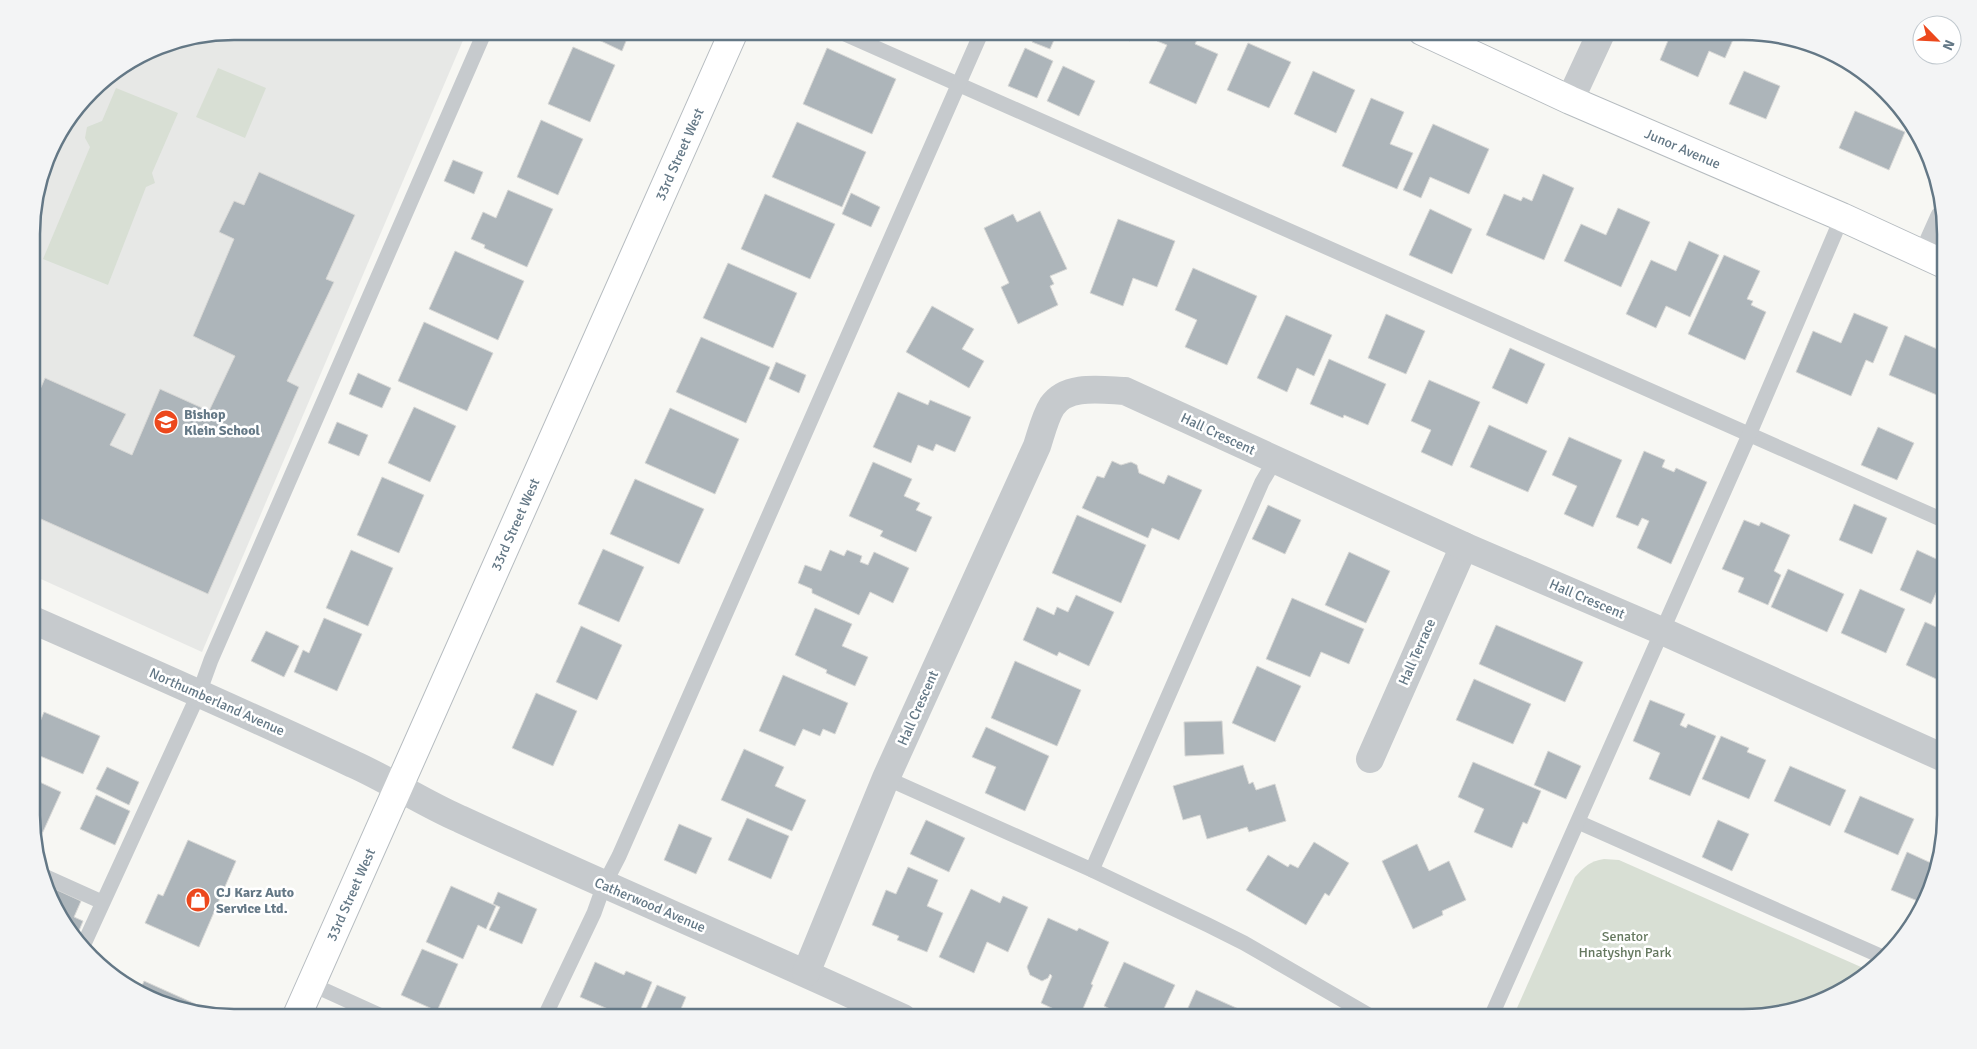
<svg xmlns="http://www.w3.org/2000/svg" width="1977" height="1049" font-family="Signika,sans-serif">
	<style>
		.built { fill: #e7e8e6 }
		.green { fill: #d8dfd4 }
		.building { fill: #adb5ba; stroke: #d8d8d6 }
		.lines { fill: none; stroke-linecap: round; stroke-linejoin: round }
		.secondary-casing { stroke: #b6bcc0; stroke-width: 30 }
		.lane { stroke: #c6cacd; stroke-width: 15 }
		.street { stroke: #c6cacd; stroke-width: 28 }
		.secondary { stroke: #fff; stroke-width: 28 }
		.labels { text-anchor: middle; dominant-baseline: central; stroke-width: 5; stroke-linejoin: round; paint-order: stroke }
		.street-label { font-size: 14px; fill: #647886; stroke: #fff }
		.poi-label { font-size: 14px; font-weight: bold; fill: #647886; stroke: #fff; text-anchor: start }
		.park-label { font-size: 14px; fill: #65785f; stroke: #fff }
		.rim { fill: none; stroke: #647886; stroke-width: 2.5 }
	</style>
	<rect width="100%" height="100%" fill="#f7f7f3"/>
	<!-- built -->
	<polygon class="built" points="234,31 467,31 202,652 32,575 32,220 52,144 100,82 157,47"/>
	<!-- green -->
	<g class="green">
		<polygon points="218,68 266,88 245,138 196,117"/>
		<polygon points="116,88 178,113 152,173 155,183 146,187 108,285 43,259 90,147 85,138 87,127 102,121"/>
		<path d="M1604,859L1619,860L1870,971L1855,984L1808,1007L1756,1017H1513L1575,877C1584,867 1590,861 1604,859Z"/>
	</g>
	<!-- building -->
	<g class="building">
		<polygon points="580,31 630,31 622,51"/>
		<polygon points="898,31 922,31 918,40"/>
		<polygon points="1036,31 1058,31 1050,49 1032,42"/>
		<polygon points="1108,31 1134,31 1130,41"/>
		<polygon points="1161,31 1201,31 1195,44 1218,54 1196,104 1149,83 1167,45 1157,41"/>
		<polygon points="1672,31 1725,31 1735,35 1725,58 1709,51 1698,77 1660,60"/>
		<polygon points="1248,43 1291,62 1269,108 1227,90"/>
		<polygon points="573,47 615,65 590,122 548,104"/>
		<polygon points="827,48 896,79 872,134 803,104"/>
		<polygon points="1025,48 1053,61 1037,98 1008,86"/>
		<polygon points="1063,66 1095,81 1079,116 1047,101"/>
		<polygon points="1313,71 1355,90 1336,133 1294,114"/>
		<polygon points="1744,71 1780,86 1766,119 1729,104"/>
		<polygon points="1371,98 1404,112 1390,144 1413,153 1397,189 1342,166"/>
		<polygon points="1855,111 1905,132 1889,170 1839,148"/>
		<polygon points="541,120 583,139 558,195 517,177"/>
		<polygon points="797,122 866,152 842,207 772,177"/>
		<polygon points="1433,124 1489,149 1469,194 1430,177 1421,198 1403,190"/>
		<polygon points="453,160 483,172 474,194 444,181"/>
		<polygon points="259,172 355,215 326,279 334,282 287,381 299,387 208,594 32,515 32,408 45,378 126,414 110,445 132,455 160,389 209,411 235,356 193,336 234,239 219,232 234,201 244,205"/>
		<polygon points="1543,174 1574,188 1544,260 1486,235 1504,194 1521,201 1523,197 1532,201"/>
		<polygon points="508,190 553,209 527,267 484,248 485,245 471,239 483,212 496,218"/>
		<polygon points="851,193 880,207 871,227 842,214"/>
		<polygon points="765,194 835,224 810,279 741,249"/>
		<polygon points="1618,208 1650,222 1621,287 1564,261 1581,224 1606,235"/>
		<polygon points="1430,209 1472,229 1452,274 1409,255"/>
		<polygon points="1040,211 1067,269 1050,276 1054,284 1050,286 1058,305 1018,324 1001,287 1009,283 984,228 1013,214 1017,222"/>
		<polygon points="1118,219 1175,241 1157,287 1133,278 1123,306 1090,293"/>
		<polygon points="1689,241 1719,255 1690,317 1666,306 1656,328 1626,314 1651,260 1676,271"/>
		<polygon points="455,251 524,281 498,340 429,309"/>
		<polygon points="1724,255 1760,271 1747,299 1753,301 1751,305 1766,312 1745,360 1688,334"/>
		<polygon points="728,263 797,293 773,348 703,318"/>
		<polygon points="1193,268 1257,296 1227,365 1185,347 1197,320 1175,310"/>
		<polygon points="932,306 974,329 962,349 984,361 969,388 906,352"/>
		<polygon points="1854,313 1888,327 1873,363 1866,360 1851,396 1796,372 1813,331 1841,343"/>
		<polygon points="1386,314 1425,331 1406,374 1368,358"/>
		<polygon points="1286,315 1332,335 1314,376 1297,368 1287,392 1257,378"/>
		<polygon points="424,322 493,353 467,411 398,381"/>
		<polygon points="1905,335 1944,352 1945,378 1937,395 1889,375"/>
		<polygon points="701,337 770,367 746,423 676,392"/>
		<polygon points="1510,348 1545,364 1527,404 1492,388"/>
		<polygon points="1329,359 1386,384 1368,425 1344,415 1343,418 1310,404"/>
		<polygon points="776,362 806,375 799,393 769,379"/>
		<polygon points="358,373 391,388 382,408 349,394"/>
		<polygon points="1429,380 1480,402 1452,466 1421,452 1431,430 1411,421"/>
		<polygon points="898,392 928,405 930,400 971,417 955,452 936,444 933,451 918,445 911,463 873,447"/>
		<polygon points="414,407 456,426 430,482 388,463"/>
		<polygon points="670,408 739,439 715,494 645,463"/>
		<polygon points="337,422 368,435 359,456 328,443"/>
		<polygon points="1489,425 1547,451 1528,492 1470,467"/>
		<polygon points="1878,427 1914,443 1897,480 1861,465"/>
		<polygon points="1569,437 1622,460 1593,527 1564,514 1577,486 1552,475"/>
		<polygon points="1644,451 1665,460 1662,467 1674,472 1676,468 1707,482 1671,564 1637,548 1649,521 1642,518 1638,526 1616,517"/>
		<polygon points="1112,461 1121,465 1131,462 1137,465 1139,473 1164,484 1168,475 1202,490 1179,540 1152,528 1148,538 1082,508 1097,476 1104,478"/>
		<polygon points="873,462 912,479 904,496 920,503 916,510 932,517 916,552 880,536 883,531 849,516"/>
		<polygon points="382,477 424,495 399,553 357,535"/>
		<polygon points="635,479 704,509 679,564 610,534"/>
		<polygon points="1854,504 1887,518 1872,554 1839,540"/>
		<polygon points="1268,505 1301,520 1285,554 1252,539"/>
		<polygon points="1077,515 1146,545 1121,603 1052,573"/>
		<polygon points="1744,520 1759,526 1761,522 1790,535 1774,571 1781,575 1768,605 1738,592 1744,578 1722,569"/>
		<polygon points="603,549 644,567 619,622 578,604"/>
		<polygon points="351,550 393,568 368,626 326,608"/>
		<polygon points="830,550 844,556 847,550 862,556 860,562 868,565 874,552 909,568 893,603 870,592 859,615 812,593 812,589 798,583 805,565 821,571"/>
		<polygon points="1917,550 1945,563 1945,573 1931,604 1900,590"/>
		<polygon points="1349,552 1390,571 1366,623 1325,605"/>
		<polygon points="1788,569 1844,594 1827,632 1771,607"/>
		<polygon points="1860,589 1905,609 1886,653 1841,633"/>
		<polygon points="1076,595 1114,612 1089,666 1059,652 1057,656 1023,640 1037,607 1054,615 1057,607 1068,612"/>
		<polygon points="1292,598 1364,629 1349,664 1321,652 1310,677 1266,659"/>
		<polygon points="815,608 852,624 842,646 868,657 855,686 826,673 827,670 795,655"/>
		<polygon points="324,618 362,634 337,691 294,672 303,650 309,653"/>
		<polygon points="1925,622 1945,631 1945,683 1906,665"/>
		<polygon points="1496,625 1583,662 1565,702 1479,664"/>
		<polygon points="581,626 622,645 597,700 556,682"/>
		<polygon points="266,631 299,646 284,677 251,661"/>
		<polygon points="1015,661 1081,690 1057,746 991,718"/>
		<polygon points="1257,666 1301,686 1275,742 1232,723"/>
		<polygon points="783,675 848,703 835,734 823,729 820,736 803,729 795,746 759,731"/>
		<polygon points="1474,679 1531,704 1513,744 1456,720"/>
		<polygon points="536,693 577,711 553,766 512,748"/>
		<polygon points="1650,700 1685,714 1680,725 1686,728 1688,724 1716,736 1690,796 1649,779 1660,753 1633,741"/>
		<polygon points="44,712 100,736 83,774 33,753 33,739"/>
		<polygon points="1222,721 1224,754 1185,756 1184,722"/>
		<polygon points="986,727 1049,756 1025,811 985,793 996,767 972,757"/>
		<polygon points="1721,736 1749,748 1747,752 1766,760 1749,799 1702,779"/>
		<polygon points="744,749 784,767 775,786 806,800 792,831 721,800"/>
		<polygon points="1548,751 1581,766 1566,799 1534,785"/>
		<polygon points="1473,762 1541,791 1527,824 1523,822 1512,848 1474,832 1484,809 1458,797"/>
		<polygon points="1243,765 1249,784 1253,782 1256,790 1275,784 1286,821 1249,832 1247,827 1207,839 1200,815 1183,820 1173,786"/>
		<polygon points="1790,766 1846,790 1830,826 1774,801"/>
		<polygon points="107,767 139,782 129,805 96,789"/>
		<polygon points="33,779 61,792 37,845 33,842"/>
		<polygon points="96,795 130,811 115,845 80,829"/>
		<polygon points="1860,796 1914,819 1898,855 1844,832"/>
		<polygon points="747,818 789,836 771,879 728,860"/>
		<polygon points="926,820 965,838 949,872 910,854"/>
		<polygon points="1718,820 1749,834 1732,871 1702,857"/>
		<polygon points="679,824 712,838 696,874 664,860"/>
		<polygon points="188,840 236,861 199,947 145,923 158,894 163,896"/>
		<polygon points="1940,841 1925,904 1891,890 1907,852 1931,863"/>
		<polygon points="1314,842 1349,863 1329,896 1325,893 1306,925 1246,890 1268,855 1288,867 1290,864 1298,868"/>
		<polygon points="1417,844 1429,871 1449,861 1466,900 1442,911 1443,915 1413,929 1382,861"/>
		<polygon points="908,867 938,880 927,906 943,913 927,952 897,940 899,936 872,925 886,890 896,894"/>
		<polygon points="44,884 81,901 74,917 83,921 78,933 67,929 47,892"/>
		<polygon points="451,886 496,906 486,929 478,925 463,959 426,942"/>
		<polygon points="971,889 1000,903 1003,896 1028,907 1008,952 987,942 974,973 939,957"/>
		<polygon points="498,892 537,909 522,944 489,930 500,907 493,904"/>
		<polygon points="1048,918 1077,931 1079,928 1109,942 1091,984 1093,985 1079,1018 1073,1018 1041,1003 1052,976 1050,974 1048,978 1042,981 1030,975 1027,967"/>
		<polygon points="422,949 458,964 437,1011 401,995"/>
		<polygon points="595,962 624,975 626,971 652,982 637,1018 615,1018 606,1014 608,1009 580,997"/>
		<polygon points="1124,962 1175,985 1160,1017 1128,1018 1104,1006"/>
		<polygon points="144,981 202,1007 200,1010 144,997 139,993"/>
		<polygon points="657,985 686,997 677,1018 642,1018"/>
		<polygon points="1196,990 1252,1015 1251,1017 1184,1017"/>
		<polygon points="445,1008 467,1018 441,1018"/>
		<polygon points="563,1010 580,1018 559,1018"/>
	</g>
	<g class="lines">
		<defs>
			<g id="secondary">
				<path id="s1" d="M1422,31L1570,100L1842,217L1944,264"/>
				<path id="s2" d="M296,1018L734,31"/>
			</g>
		</defs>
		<!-- secondary casing -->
		<use href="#secondary" class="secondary-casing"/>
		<!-- lane -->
		<g class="lane">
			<polyline points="838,31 1945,521"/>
			<polyline points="886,778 1092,870 1208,925 1244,943 1372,1017"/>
			<polyline points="1578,822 1885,958"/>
			<polyline points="1092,870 1262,482 1275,460"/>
			<polyline points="42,875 102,902"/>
			<polyline points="83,946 199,693 211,660 485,31"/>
			<polyline points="311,984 386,1018"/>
			<polyline points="1491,1017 1749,435 1842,217"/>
			<polyline points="544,1018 594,913 604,885 619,856 982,31"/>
		</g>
		<!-- street -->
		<g class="street">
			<polyline points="1570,100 1602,31"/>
			<polyline points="1927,256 1944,218"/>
			<path d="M33,620C140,667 247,714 353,764C389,780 423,803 460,819C607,887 756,950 903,1018"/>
			<polyline points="1370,759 1464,546"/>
			<path d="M806,973L886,778L1037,446C1041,434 1045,417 1052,406C1067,384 1102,390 1125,391L1464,546L1662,631L1946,759"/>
		</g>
		<!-- secondary -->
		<use href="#secondary" class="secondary"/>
	</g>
	<!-- icons -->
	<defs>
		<symbol id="school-disc" viewBox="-11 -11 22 22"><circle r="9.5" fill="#ec481d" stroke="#fff"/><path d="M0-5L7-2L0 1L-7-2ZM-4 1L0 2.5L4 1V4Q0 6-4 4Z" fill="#fff"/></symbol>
		<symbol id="shop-disc" viewBox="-11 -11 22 22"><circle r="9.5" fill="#ec481d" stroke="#fff"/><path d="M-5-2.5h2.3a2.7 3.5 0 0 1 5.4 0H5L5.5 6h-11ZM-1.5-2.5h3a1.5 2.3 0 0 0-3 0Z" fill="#fff"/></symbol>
	</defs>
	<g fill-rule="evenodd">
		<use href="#school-disc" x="152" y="408" width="28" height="28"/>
		<use href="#shop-disc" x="184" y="886" width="28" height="28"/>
	</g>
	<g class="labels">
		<!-- street labels -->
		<g class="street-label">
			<text stroke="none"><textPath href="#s1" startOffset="286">Junor Avenue</textPath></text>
			<text stroke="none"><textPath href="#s2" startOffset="945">33rd Street West</textPath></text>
			<text transform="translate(1218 434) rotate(25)">Hall Crescent</text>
			<text stroke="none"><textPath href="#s2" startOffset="540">33rd Street West</textPath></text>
			<text transform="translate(1587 599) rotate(23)">Hall Crescent</text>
			<text transform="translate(1417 652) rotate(-66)">Hall Terrace</text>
			<text transform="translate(217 702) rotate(24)">Northumberland Avenue</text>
			<text transform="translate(918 708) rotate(-66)">Hall Crescent</text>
			<text stroke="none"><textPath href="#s2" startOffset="135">33rd Street West</textPath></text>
			<text transform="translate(650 905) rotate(23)">Catherwood Avenue</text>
		</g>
		<!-- poi labels -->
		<g class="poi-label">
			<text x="184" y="414">Bishop<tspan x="184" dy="16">Klein School</tspan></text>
			<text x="216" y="892">CJ Karz Auto<tspan x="216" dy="16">Service Ltd.</tspan></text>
		</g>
		<!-- park labels -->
		<g class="park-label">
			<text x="1625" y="936">Senator<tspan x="1625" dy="16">Hnatyshyn Park</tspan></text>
		</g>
	</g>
	<!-- crop -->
	<path d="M0 0H1977V1049H0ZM234 40H1743A194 194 0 0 1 1937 234V815A194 194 0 0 1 1743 1009H234A194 194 0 0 1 40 815V234A194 194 0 0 1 234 40Z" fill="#f3f4f5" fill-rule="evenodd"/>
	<path class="rim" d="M234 40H1743A194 194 0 0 1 1937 234V815A194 194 0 0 1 1743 1009H234A194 194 0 0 1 40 815V234A194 194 0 0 1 234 40Z"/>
	<!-- north arrow -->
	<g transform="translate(1937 40) rotate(114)"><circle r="24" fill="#ffffff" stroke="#c1c9cf"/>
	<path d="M0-4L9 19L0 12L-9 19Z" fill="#ec481d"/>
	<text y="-8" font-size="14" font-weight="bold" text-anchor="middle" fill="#647886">N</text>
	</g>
</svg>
